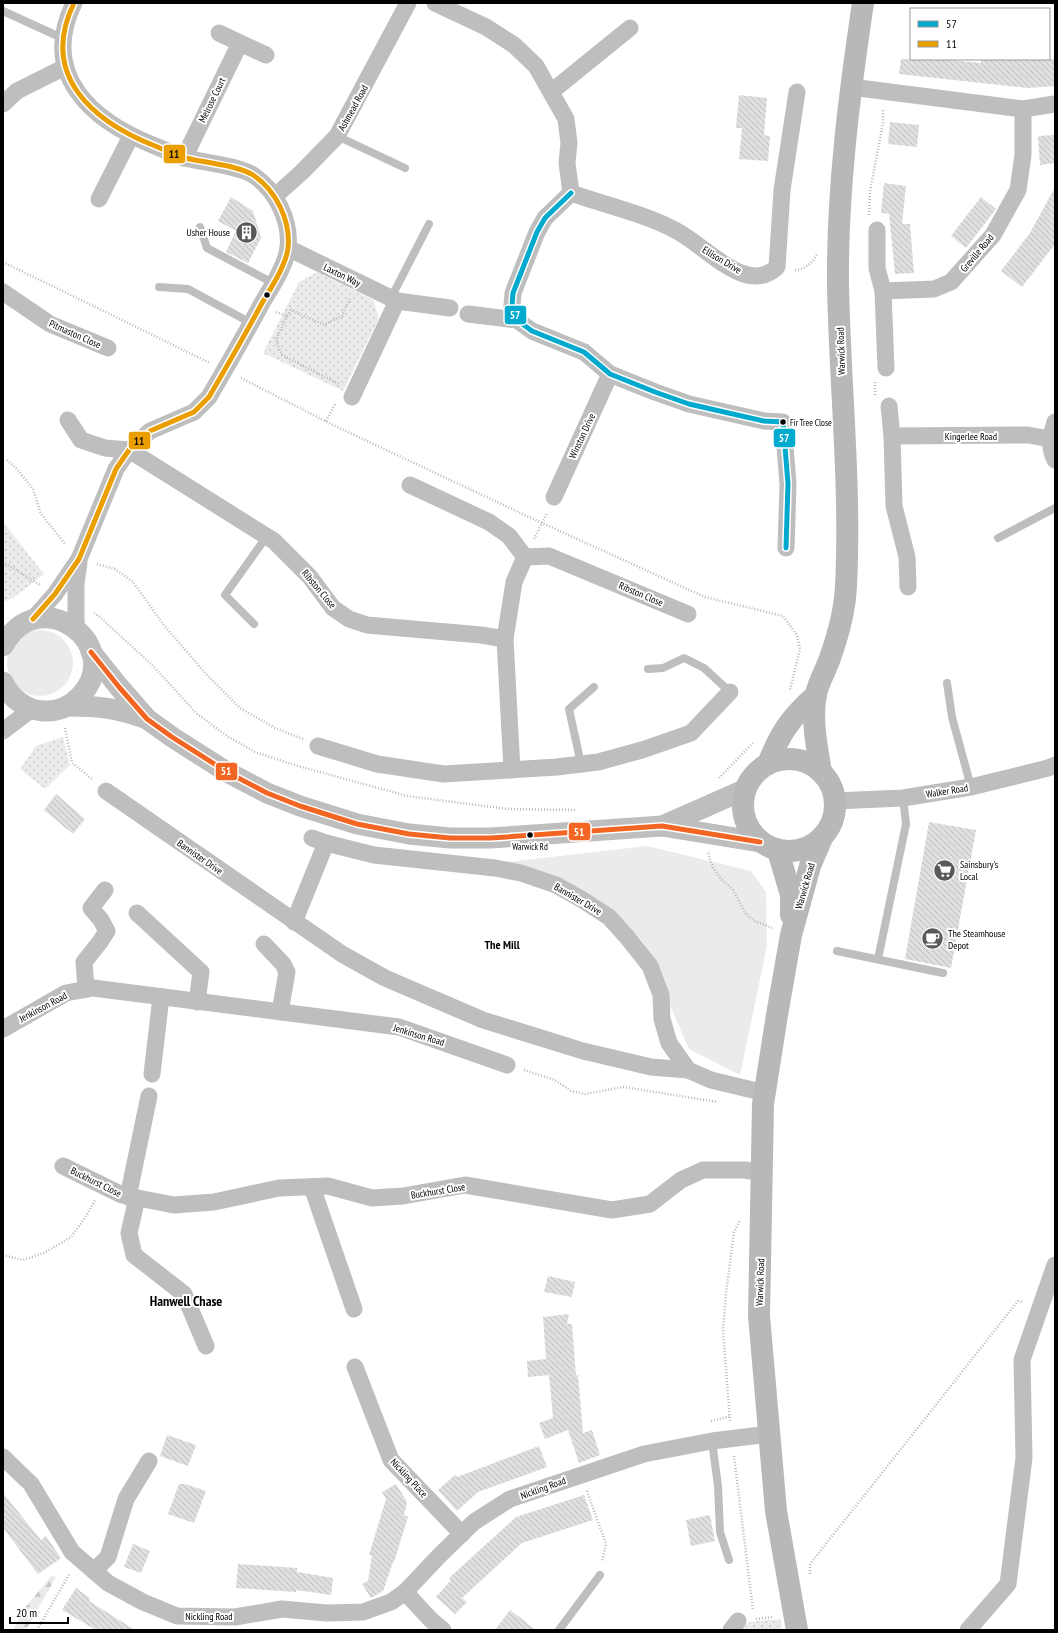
<svg xmlns="http://www.w3.org/2000/svg" width="1058" height="1633" font-family="'PT Sans Narrow',sans-serif">
	<style>
		.grass { fill: #ebebeb }
		.forest { fill: url(#forest-firs) }
		.park { fill: url(#park-dots) }
		.building { fill: url(#building-back-hatch) }
		.lines { fill: none; stroke-linecap: round; stroke-linejoin: round }
		.path { stroke: #b9b9b9; stroke-width: 2.5; stroke-dasharray: 1 2; stroke-linecap: butt }
		.service { stroke: #bebebe; stroke-width: 8 }
		.minor { stroke: #bebebe; stroke-width: 17 }
		.tertiary { stroke: #bebebe; stroke-width: 21 }
		.secondary { stroke: #b8b8b8; stroke-width: 22 }
		.bus-1-casing { stroke: #fff; stroke-width: 8 }
		.bus-2-casing { stroke: #fff; stroke-width: 8 }
		.bus-3-casing { stroke: #fff; stroke-width: 8 }
		.bus-1 { stroke: #00a9ce; stroke-width: 5 }
		.bus-2 { stroke: #eb9e00; stroke-width: 5 }
		.bus-3 { stroke: #f26522; stroke-width: 5 }
		.bus-dot { fill: #000; stroke: #fff; stroke-width: 1.5 }
		.labels { text-anchor: middle; dominant-baseline: central; stroke-width: 4; stroke-linejoin: round; paint-order: stroke }
		.bus-label { font-size: 9px; fill: #000; stroke: #fff; text-anchor: start }
		.street-label { font-size: 10px; fill: #000; stroke: #fff }
		.poi-label { font-size: 10px; fill: #000; stroke: #fff; text-anchor: start }
		.quarter-label { font-size: 12px; font-weight: bold; fill: #000; stroke: #fff }
		.district-label { font-size: 14px; font-weight: bold; fill: #000; stroke: #fff }
		.line-badge { stroke: #fff; stroke-width: 1.5 }
		.badge-label { font-size: 11px; text-anchor: middle; font-weight: bold; fill: #fff }
		.pale-badge-label { font-size: 11px; text-anchor: middle; font-weight: bold; fill: #111 }
	</style>
	<defs>
		<pattern id="forest-firs" width="22" height="20" patternUnits="userSpaceOnUse"><rect width="22" height="20" fill="#ebebeb"/><path d="M5 1l3.5 6h-7zM16 11l3.5 6h-7z" fill="#c8c8c8"/></pattern>
		<pattern id="park-dots" width="8" height="8" patternUnits="userSpaceOnUse"><rect width="8" height="8" fill="#ebebeb"/><path d="M2 2h.1M6 6h.1" fill="none" stroke="#c8c8c8" stroke-width="1.8" stroke-linecap="round"/></pattern>
		<pattern id="building-back-hatch" width="6" height="6" patternUnits="userSpaceOnUse"><rect width="6" height="6" fill="#dfdfdf"/><path d="M-1 5l2 2M0 0l6 6M5-1l2 2" fill="none" stroke="#bebebe"/></pattern>
	</defs>
	<rect width="100%" height="100%" fill="#fff"/>
	<!-- grass -->
	<g class="grass">
		<circle cx="40" cy="663" r="33"/>
		<polygon points="647,846 751,871 766,892 767,946 740,1075 689,1049 642,941 598,899 508,862"/>
	</g>
	<!-- forest -->
	<polygon class="forest" points="52,1575 56,1577 26,1630 13,1630 24,1609"/>
	<!-- park -->
	<g class="park">
		<polygon points="317,272 373,300 379,318 343,391 263,353 299,282"/>
		<polygon points="3,522 44,574 13,598 3,602"/>
		<polygon points="63,737 70,765 45,789 20,769 36,746"/>
		<polygon points="781,1619 782,1630 742,1630 749,1622"/>
	</g>
	<!-- building -->
	<g class="building">
		<polygon points="901,59 939,59 981,63 981,59 1055,59 1055,86 1028,88 899,74"/>
		<polygon points="739,95 767,98 764,135 770,136 768,161 739,159 742,128 736,128"/>
		<polygon points="890,122 919,125 917,147 888,144"/>
		<polygon points="1055,135 1055,163 1040,165 1038,136"/>
		<polygon points="884,183 906,186 902,224 910,224 914,273 895,274 889,214 881,213"/>
		<polygon points="1055,187 1055,244 1022,287 1001,271 1030,233"/>
		<polygon points="231,197 253,211 261,238 248,263 226,252 236,231 218,221"/>
		<polygon points="981,197 996,209 966,248 951,236"/>
		<polygon points="56,794 85,819 73,834 44,810"/>
		<polygon points="929,822 976,830 951,968 905,959"/>
		<polygon points="548,1276 575,1282 572,1297 544,1292"/>
		<polygon points="569,1314 567,1324 572,1324 576,1376 578,1375 583,1433 592,1430 600,1455 579,1463 568,1430 545,1439 539,1423 553,1418 549,1375 528,1377 527,1361 546,1359 543,1317"/>
		<polygon points="167,1435 196,1445 188,1466 160,1456"/>
		<polygon points="539,1446 547,1467 478,1492 457,1511 438,1490 455,1475 457,1477"/>
		<polygon points="179,1484 185,1484 206,1491 194,1523 168,1514"/>
		<polygon points="396,1484 407,1502 404,1515 408,1517 394,1562 393,1562 383,1591 371,1598 362,1584 368,1581 372,1555 369,1555 386,1499 382,1492"/>
		<polygon points="3,1493 41,1540 46,1536 61,1558 38,1574 3,1528"/>
		<polygon points="584,1495 593,1520 522,1543 462,1598 467,1602 455,1614 436,1597 451,1580 449,1578 516,1517"/>
		<polygon points="710,1515 715,1541 691,1546 686,1520"/>
		<polygon points="133,1544 150,1551 141,1573 124,1567"/>
		<polygon points="238,1564 297,1568 297,1572 333,1578 331,1595 296,1590 296,1592 236,1588"/>
		<polygon points="76,1588 90,1598 89,1601 135,1630 96,1630 62,1610"/>
		<polygon points="510,1610 536,1630 495,1630"/>
	</g>
	<g class="lines">
		<!-- path -->
		<g class="path">
			<polyline points="869,215 870,191 883,123 883,109"/>
			<polyline points="3,262 210,363"/>
			<path d="M795,270C804,270 813,263 817,254"/>
			<polyline points="276,312 287,316 291,310 324,325 342,316 350,298"/>
			<polyline points="287,316 276,340 282,355 339,384"/>
			<polyline points="241,378 333,425 542,523 705,597 783,616 797,635 800,649 790,690"/>
			<polyline points="875,382 875,395"/>
			<polyline points="326,421 335,404"/>
			<polyline points="7,460 17,469 33,489 41,514 66,545"/>
			<polyline points="534,539 547,513"/>
			<polyline points="3,562 40,585"/>
			<polyline points="97,564 115,569 133,582 163,624 206,674 240,708 275,728 303,739"/>
			<polyline points="94,613 100,617 154,667 196,713 227,736 255,752 291,764 407,796 508,809 575,810"/>
			<polyline points="65,728 72,763 92,779"/>
			<polyline points="719,778 753,743"/>
			<polyline points="708,853 713,868 722,880 733,890 746,914 755,921 772,928"/>
			<polyline points="524,1070 555,1080 571,1091 585,1094 623,1087 718,1102"/>
			<polyline points="3,1255 23,1260 44,1253 71,1237 85,1218 95,1200"/>
			<polyline points="711,1421 730,1416"/>
			<polyline points="730,1421 723,1330 726,1293 734,1232 740,1220"/>
			<polyline points="734,1456 753,1610"/>
			<polyline points="587,1491 606,1544 602,1562"/>
			<polyline points="810,1574 810,1564 1018,1301 1023,1302"/>
			<polyline points="756,1619 774,1617"/>
			<polyline points="37,1630 70,1573"/>
		</g>
		<!-- service -->
		<g class="service">
			<polyline points="3,11 62,38"/>
			<polyline points="337,136 405,168"/>
			<polyline points="200,227 207,248 273,283"/>
			<polyline points="159,287 188,289 251,323"/>
			<polyline points="391,298 429,224"/>
			<polyline points="998,538 1055,508"/>
			<polyline points="254,624 225,595 267,536"/>
			<polyline points="648,669 663,668 684,658 704,668 730,692"/>
			<polyline points="947,683 952,717 971,787"/>
			<polyline points="581,764 569,709 594,687"/>
			<polyline points="837,951 943,973"/>
			<polyline points="878,959 906,824 903,798"/>
			<polyline points="712,1441 718,1486 720,1532 729,1560"/>
			<polyline points="559,1630 600,1575"/>
		</g>
		<!-- minor -->
		<g class="minor">
			<polyline points="435,3 486,27 514,45 536,66 566,119 569,143 567,163 571,193"/>
			<polyline points="240,43 266,55"/>
			<polyline points="851,87 1023,109 1055,104"/>
			<polyline points="551,92 630,28"/>
			<polyline points="3,104 17,91 65,67"/>
			<polyline points="184,158 240,43 219,33"/>
			<polyline points="571,193 545,218 537,232 513,293 512,306 517,320 532,331 584,352 610,374 655,392 689,404 764,421 783,422 788,484 786,548"/>
			<path d="M571,193C605,205 642,213 675,230C698,242 716,263 741,273C754,278 767,277 777,267L782,190L797,92"/>
			<polyline points="275,196 302,172 337,136 408,3"/>
			<polyline points="99,199 131,136"/>
			<polyline points="877,230 877,268 883,291"/>
			<polyline points="288,248 397,301 450,308"/>
			<polyline points="3,292 50,324 108,348"/>
			<polyline points="468,314 517,320"/>
			<polyline points="886,368 883,291 934,289 951,282 993,235 1018,190 1023,155 1023,109"/>
			<polyline points="352,397 397,301"/>
			<polyline points="889,406 892,436"/>
			<polyline points="68,420 81,440 105,448 129,450 274,541 310,577 333,608 349,619 367,625 481,635 505,639 514,582 525,557"/>
			<path d="M1055,422C1051,435 1048,447 1055,460"/>
			<polyline points="410,485 489,522 509,536 525,557"/>
			<polyline points="554,497 610,374"/>
			<polyline points="525,557 549,556 688,614"/>
			<polyline points="908,587 907,557 894,506 892,436 1028,435 1050,439"/>
			<path d="M33,619L55,594L79,559L116,469L129,450L150,431L194,412L209,397C227,366 245,335 262,303C271,288 286,265 288,248C291,221 276,190 253,175C237,165 205,163 186,158C175,155 165,150 155,146C92,121 39,75 74,3"/>
			<polyline points="76,628 76,583 79,563"/>
			<polyline points="505,639 512,770"/>
			<polyline points="3,731 32,709"/>
			<polyline points="318,746 377,764 444,774 557,767 598,762 642,750 691,733 730,692"/>
			<polyline points="106,791 342,954 385,978 483,1020 583,1051 651,1067 688,1070"/>
			<polyline points="835,801 903,798 971,787 1048,768 1055,765"/>
			<polyline points="312,838 326,843 374,855 495,868 521,873 556,885 581,899 609,917 627,937 650,966 661,995 662,1019 669,1043 688,1070 711,1080 765,1093"/>
			<polyline points="137,913 201,972 197,1002"/>
			<polyline points="294,922 326,843"/>
			<polyline points="264,944 283,964 287,972 280,1012"/>
			<polyline points="86,989 84,962 100,942 107,931 101,920 91,908 105,890"/>
			<polyline points="3,1029 66,993 93,988 399,1027 507,1065"/>
			<polyline points="152,1074 161,997"/>
			<polyline points="63,1166 122,1195 174,1205 214,1202 279,1188 328,1186 372,1198 403,1196 465,1185 612,1210 650,1204 681,1180 703,1170 745,1170 763,1173"/>
			<polyline points="312,1187 354,1309"/>
			<polyline points="128,1197 149,1096"/>
			<polyline points="137,1198 129,1233 134,1255 184,1294 206,1346"/>
			<polyline points="355,1367 391,1460 462,1534"/>
			<polyline points="3,1457 31,1484 72,1552 108,1583 143,1602 177,1616 235,1617 282,1609 327,1613 363,1612 391,1602 405,1592 439,1556 474,1522 510,1499 644,1454 712,1441 769,1434"/>
			<polyline points="94,1571 108,1557 126,1499 149,1461"/>
			<polyline points="405,1592 431,1620 443,1630"/>
			<polyline points="731,1630 738,1621"/>
			<polyline points="968,1630 1008,1584 1024,1458 1022,1360 1055,1265"/>
		</g>
		<!-- tertiary -->
		<g class="tertiary">
			<path d="M3,646C40,579 126,646 81,695C71,706 58,712 43,711C26,710 10,698 3,682"/>
			<polyline points="91,652 119,687 147,719 172,737 227,772 267,793 300,806 357,824 409,834 450,838 491,838 662,826 760,842"/>
			<path d="M67,706C99,706 117,708 147,719"/>
			<polyline points="662,826 746,789"/>
		</g>
		<!-- secondary -->
		<g class="secondary">
			<circle cx="789" cy="805" r="46"/>
			<path d="M768,764C780,733 791,717 816,695"/>
			<path d="M821,772C817,748 811,719 816,694C819,681 827,668 831,655C839,632 845,610 846,586C851,486 840,386 838,286C837,191 849,97 863,3"/>
			<polyline points="778,851 791,895 791,915"/>
			<polyline points="797,1630 776,1511 759,1316 763,1104 777,1015 791,935 810,866 822,838"/>
		</g>
		<defs>
			<polyline id="bus-1" points="571,193 545,218 537,232 513,293 512,306 517,320 532,331 584,352 610,374 655,392 689,404 764,421 783,422 788,484 786,548"/>
			<path id="bus-2" d="M33,619L55,594L79,559L116,469L129,450L150,431L194,412L209,397C227,366 245,335 262,303C271,288 286,265 288,248C291,221 276,190 253,175C237,165 205,163 186,158C175,155 165,150 155,146C92,121 39,75 74,3"/>
			<polyline id="bus-3" points="91,652 119,687 147,719 172,737 227,772 267,793 300,806 357,824 409,834 450,838 491,838 662,826 760,842"/>
		</defs>
		<!-- bus-1 casing -->
		<use href="#bus-1" class="bus-1-casing"/>
		<!-- bus-2 casing -->
		<use href="#bus-2" class="bus-2-casing"/>
		<!-- bus-3 casing -->
		<use href="#bus-3" class="bus-3-casing"/>
		<!-- bus-1 -->
		<use href="#bus-1" class="bus-1"/>
		<!-- bus-2 -->
		<use href="#bus-2" class="bus-2"/>
		<!-- bus-3 -->
		<use href="#bus-3" class="bus-3"/>
	</g>
	<!-- icons -->
	<defs>
		<symbol id="building-disc" viewBox="-11 -11 22 22"><circle r="9.5" fill="#595959" stroke="#fff"/><path d="M-4-6H4V6H1V3H-1V6H-4ZM-2.5-4.3h1.7v1.8h-1.7ZM.8-4.3h1.7v1.8H.8ZM-2.5-1h1.7V.8h-1.7ZM.8-1h1.7V.8H.8Z" fill="#fff"/></symbol>
		<symbol id="supermarket-disc" viewBox="-11 -11 22 22"><circle r="9.5" fill="#595959" stroke="#fff"/><path d="M-6-5.5h2.5l.6 2H6L4.5 2H-2.5L-4.4-4H-6ZM-1.5 3.2a1.3 1.3 0 1 0 .1 0ZM3 3.2a1.3 1.3 0 1 0 .1 0Z" fill="#fff"/></symbol>
		<symbol id="cafe-disc" viewBox="-11 -11 22 22"><circle r="9.5" fill="#595959" stroke="#fff"/><path d="M-5.5-4.5H6V0H3Q3 3.5 0 3.5H-2.5Q-5.5 3.5-5.5 0ZM3-3.2v2h1.7v-2ZM-6 4.5H4V6H-6Z" fill="#fff"/></symbol>
	</defs>
	<g fill-rule="evenodd">
		<use href="#building-disc" x="234" y="220" width="25" height="25"/>
		<use href="#supermarket-disc" x="932" y="858" width="25" height="25"/>
		<use href="#cafe-disc" x="920" y="926" width="25" height="25"/>
	</g>
	<!-- markers -->
	<g class="bus-dot">
		<circle cx="267" cy="295" r="3.5"/>
		<circle cx="783" cy="422" r="3.5"/>
		<circle cx="530" cy="835" r="3.5"/>
	</g>
	<g class="labels">
		<!-- bus labels -->
		<g class="bus-label">
			<text x="790" y="422">Fir Tree Close</text>
			<text x="530" y="846" text-anchor="middle">Warwick Rd</text>
		</g>
		<!-- street labels -->
		<g class="street-label">
			<text transform="translate(212 100) rotate(-64)">Melrose Court</text>
			<text transform="translate(353 108) rotate(-61)">Ashmead Road</text>
			<text transform="translate(977 253) rotate(-50)">Greville Road</text>
			<text transform="translate(722 260) rotate(31)">Ellison Drive</text>
			<text transform="translate(342 275) rotate(26)">Laxton Way</text>
			<text transform="translate(75 334) rotate(24)">Pitmaston Close</text>
			<text transform="translate(841 351) rotate(-92)">Warwick Road</text>
			<text transform="translate(582 436) rotate(-65)">Winston Drive</text>
			<text x="971" y="436">Kingerlee Road</text>
			<text transform="translate(319 589) rotate(50)">Ribston Close</text>
			<text transform="translate(641 594) rotate(23)">Ribston Close</text>
			<text transform="translate(947 791) rotate(-9)">Walker Road</text>
			<text transform="translate(200 857) rotate(35)">Bannister Drive</text>
			<text transform="translate(805 886) rotate(-74)">Warwick Road</text>
			<text transform="translate(578 899) rotate(30)">Bannister Drive</text>
			<text transform="translate(43 1007) rotate(-28)">Jenkinson Road</text>
			<text transform="translate(419 1035) rotate(17)">Jenkinson Road</text>
			<text transform="translate(96 1182) rotate(26)">Buckhurst Close</text>
			<text transform="translate(438 1191) rotate(-9)">Buckhurst Close</text>
			<text transform="translate(760 1282) rotate(-88)">Warwick Road</text>
			<text transform="translate(409 1478) rotate(47)">Nickling Place</text>
			<text transform="translate(543 1488) rotate(-20)">Nickling Road</text>
			<text x="209" y="1616">Nickling Road</text>
		</g>
		<!-- poi labels -->
		<g class="poi-label">
			<text x="230" y="232" text-anchor="end">Usher House</text>
			<text x="960" y="864">Sainsbury's<tspan x="960" dy="12">Local</tspan></text>
			<text x="948" y="933">The Steamhouse<tspan x="948" dy="12">Depot</tspan></text>
		</g>
		<!-- quarter labels -->
		<g class="quarter-label">
			<text x="502" y="944">The Mill</text>
		</g>
		<!-- district labels -->
		<g class="district-label">
			<text x="186" y="1301">Hanwell Chase</text>
		</g>
	</g>
	<g class="line-badge">
		<rect x="163" y="144" width="23" height="20" rx="4" fill="#eb9e00"/>
		<rect x="504" y="305" width="23" height="20" rx="4" fill="#00a9ce"/>
		<rect x="773" y="428" width="23" height="20" rx="4" fill="#00a9ce"/>
		<rect x="128" y="431" width="23" height="19" rx="4" fill="#eb9e00"/>
		<rect x="215" y="762" width="23" height="19" rx="4" fill="#f26522"/>
		<rect x="568" y="822" width="23" height="19" rx="4" fill="#f26522"/>
	</g>
	<g class="badge-label">
		<text x="515" y="319">57</text>
		<text x="784" y="442">57</text>
		<text x="226" y="775">51</text>
		<text x="579" y="836">51</text>
	</g>
	<g class="pale-badge-label">
		<text x="174" y="158">11</text>
		<text x="139" y="445">11</text>
	</g>
	<!-- border -->
	<rect width="1058" height="1633" fill="none" stroke="#000000" stroke-width="8"/>
	<!-- legend -->
	<rect x="910" y="8" width="140" height="52" fill="#ffffff" stroke="#999999"/>
	<rect x="918" y="21" width="20" height="6" fill="#00a9ce" stroke="#999999"/>
	<text x="946" y="28" font-size="12" fill="#000000">57</text>
	<rect x="918" y="41" width="20" height="6" fill="#eb9e00" stroke="#999999"/>
	<text x="946" y="48" font-size="12" fill="#000000">11</text>
	<!-- scale -->
	<path d="M10 1617v6h58v-6" fill="none" stroke="#000000" stroke-width="2"/>
	<text x="16" y="1617" font-size="12" fill="#000000" stroke="#ffffff" stroke-width="3" paint-order="stroke">20 m</text>
</svg>
